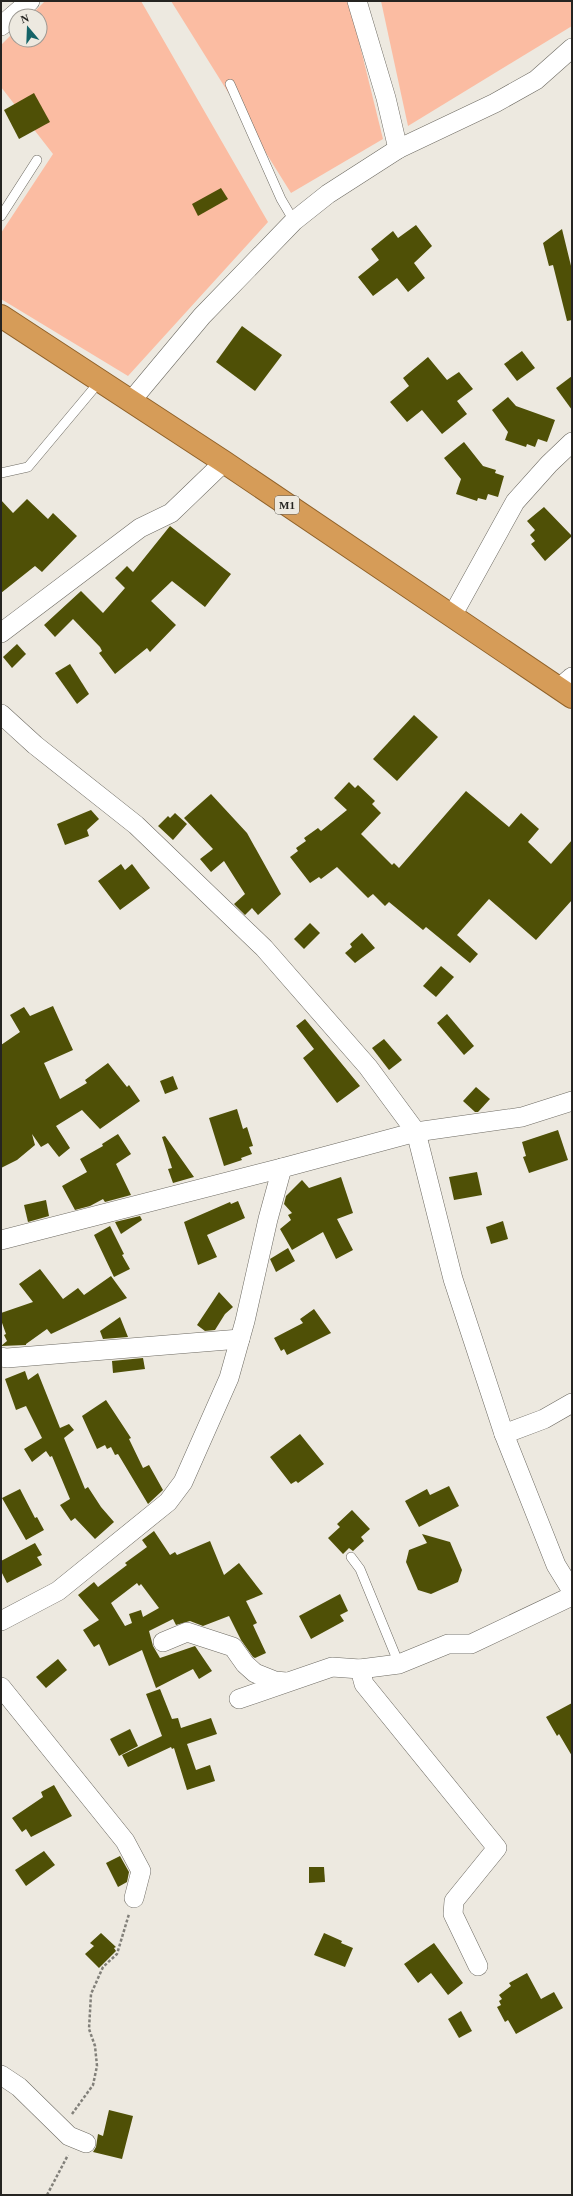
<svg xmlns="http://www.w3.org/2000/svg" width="573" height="2196" font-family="Georgia,serif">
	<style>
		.grass { fill: #fbbca2 }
		.building { fill: #4f5006; fill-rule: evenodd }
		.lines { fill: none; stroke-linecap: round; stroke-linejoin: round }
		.service-casing { stroke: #6d6a62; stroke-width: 10 }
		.minor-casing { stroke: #6d6a62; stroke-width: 20 }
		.trunk-casing { stroke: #916229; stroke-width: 24 }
		.path { stroke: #82807a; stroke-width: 2.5; stroke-dasharray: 3 2; stroke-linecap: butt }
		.service { stroke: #fff; stroke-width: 9 }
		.minor { stroke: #fff; stroke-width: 19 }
		.trunk { stroke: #d69c58; stroke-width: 22 }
		.labels { text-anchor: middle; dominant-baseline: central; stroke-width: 4; stroke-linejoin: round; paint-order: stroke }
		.shield { fill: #ede9e0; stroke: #615f5a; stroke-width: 1 }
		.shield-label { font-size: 11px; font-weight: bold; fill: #252421 }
	</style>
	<rect width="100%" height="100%" fill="#ede9e0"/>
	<!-- grass -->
	<g class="grass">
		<polygon points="45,1 141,1 268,222 128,376 1,299 1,233 53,154 1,87 1,45 16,30 16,40 40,40 40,16 30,16"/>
		<polygon points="171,1 349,1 383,139 291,193"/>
		<polygon points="381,1 572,1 572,26 408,126"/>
	</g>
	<!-- building -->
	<g class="building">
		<polygon points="34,93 50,122 19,139 4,110"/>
		<polygon points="221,188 228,199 198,216 192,204"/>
		<polygon points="416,225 432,246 414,263 425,278 408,292 397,278 373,296 358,277 379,260 371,249 393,231 398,238"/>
		<polygon points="562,229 572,270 572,320 567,321 553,265 549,266 543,243"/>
		<polygon points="242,326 282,355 255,391 216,362"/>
		<polygon points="522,351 535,368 517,381 504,364"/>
		<polygon points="428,357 447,380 459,372 473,389 457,401 467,414 442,434 422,410 407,422 390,402 409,386 403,378"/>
		<polygon points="572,376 572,410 556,388"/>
		<polygon points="508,397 516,406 555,420 547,442 538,439 535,447 527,444 526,447 505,440 508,432 492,410"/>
		<polygon points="464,442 483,466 496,470 495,473 504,476 498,497 488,494 486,500 478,498 477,501 456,494 461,479 444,458"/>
		<polygon points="27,499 48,519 53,513 77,536 42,572 35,566 1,593 1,500 13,513"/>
		<polygon points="544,507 572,536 545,561 531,544 535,541 530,535 535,530 527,521"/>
		<polygon points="170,526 231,574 205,607 172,581 151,601 176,625 150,652 147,648 115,674 99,653 102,651 100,647 73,619 55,637 44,625 81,591 103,613 125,588 115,578 127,566 133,572"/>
		<polygon points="17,644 26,654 12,668 3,657"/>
		<polygon points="70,664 89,694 77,704 55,673"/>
		<polygon points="414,715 438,737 397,781 373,759"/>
		<polygon points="349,782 355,788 358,785 375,801 372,804 381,813 361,834 392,865 394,863 399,868 466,791 509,827 521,813 539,829 528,842 551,864 572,840 572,900 536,940 489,899 457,935 478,954 470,963 426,927 423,930 389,902 385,906 373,894 368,898 337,867 321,879 319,877 310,883 290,857 298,851 296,848 306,841 304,838 318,828 321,831 347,810 334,798"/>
		<polygon points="211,794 247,833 281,894 258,915 252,908 245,915 234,904 245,894 224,861 211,872 200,859 213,849 184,818"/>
		<polygon points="91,810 99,819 87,830 89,836 65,845 57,824"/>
		<polygon points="175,813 187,824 173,840 158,826 168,816 170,818"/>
		<polygon points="121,864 125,870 132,864 150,888 120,910 98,881"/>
		<polygon points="310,923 320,933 304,949 294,939"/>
		<polygon points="362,933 375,948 355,963 345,953 352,947 350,944"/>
		<polygon points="441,966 454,977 436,997 423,986"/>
		<polygon points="53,1006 73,1050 44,1063 60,1099 87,1083 85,1080 108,1063 127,1087 129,1085 140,1101 100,1129 82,1110 56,1126 70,1148 59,1157 48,1143 41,1147 32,1134 35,1145 17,1160 1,1168 1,1045 20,1032 10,1015 24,1007 30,1016"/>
		<polygon points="447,1014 474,1046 464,1055 437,1023"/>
		<polygon points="305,1019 360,1086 337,1103 303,1058 314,1049 296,1026"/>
		<polygon points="384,1039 402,1060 389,1070 372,1048"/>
		<polygon points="173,1076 178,1089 165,1094 160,1081"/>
		<polygon points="476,1087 490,1099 478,1112 475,1112 463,1101"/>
		<polygon points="237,1109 243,1129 247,1127 253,1146 249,1147 252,1154 241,1158 242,1160 224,1166 209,1118"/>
		<polygon points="558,1130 568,1160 529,1173 523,1157 526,1156 522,1142"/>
		<polygon points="118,1134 131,1154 116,1164 131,1195 105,1202 103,1199 90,1206 75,1210 62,1186 87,1172 80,1159 103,1146 102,1144"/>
		<polygon points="165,1136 194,1177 173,1183 168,1169 172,1168 162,1137"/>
		<polygon points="477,1172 482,1195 454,1200 449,1177"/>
		<polygon points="341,1177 353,1213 337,1219 353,1250 336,1259 323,1232 292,1250 280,1229 291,1220 288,1215 292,1213 284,1204 286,1196 302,1180 309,1188"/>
		<polygon points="46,1200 49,1216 28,1222 24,1205"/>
		<polygon points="238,1201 245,1218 207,1235 217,1257 198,1265 184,1222 230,1202 231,1204"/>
		<polygon points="140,1216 142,1220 121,1234 115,1222"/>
		<polygon points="503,1221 508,1239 491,1244 486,1227"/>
		<polygon points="110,1226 124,1254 122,1255 130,1269 114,1277 94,1235"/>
		<polygon points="288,1248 295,1261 276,1272 270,1259"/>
		<polygon points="40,1269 63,1299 78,1288 84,1295 111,1276 127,1298 51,1334 47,1329 26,1344 26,1345 1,1346 7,1341 4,1335 6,1334 1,1320 1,1313 33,1302 19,1284"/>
		<polygon points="219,1292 233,1307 225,1314 215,1330 205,1331 197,1325"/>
		<polygon points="314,1309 331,1333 287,1355 284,1349 281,1351 274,1338 303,1323 300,1319"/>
		<polygon points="120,1317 128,1337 103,1339 100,1331"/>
		<polygon points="143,1358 145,1369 113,1373 112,1361"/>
		<polygon points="25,1371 28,1380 38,1373 60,1428 69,1424 74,1430 64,1438 85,1489 88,1487 101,1507 114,1522 95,1539 75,1518 71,1521 60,1505 70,1499 52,1456 50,1457 46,1451 32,1462 24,1449 42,1438 26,1406 16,1410 5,1379"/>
		<polygon points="106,1400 131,1438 129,1439 143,1468 149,1465 163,1490 148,1504 118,1454 115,1455 111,1447 107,1449 105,1445 97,1449 82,1416"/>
		<polygon points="300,1434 324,1464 298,1483 296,1481 291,1484 270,1457"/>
		<polygon points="449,1486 459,1506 419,1527 405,1501 427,1489 430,1495"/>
		<polygon points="20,1489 35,1518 37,1517 44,1530 26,1540 2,1498"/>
		<polygon points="352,1510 370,1529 361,1537 364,1541 353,1551 349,1548 343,1554 328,1538 340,1527 337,1524"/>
		<path d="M154,1531L170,1555L175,1552L177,1555L210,1541L224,1575L239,1563L263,1594L246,1601L257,1623L253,1625L266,1653L255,1658L253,1657L241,1640L229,1616L203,1626L190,1621L176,1625L173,1619L149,1631L153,1646L160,1658L195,1646L212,1671L199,1679L193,1669L156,1688L142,1650L109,1666L99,1644L94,1647L83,1630L99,1620L78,1595L94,1582L98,1587L127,1565L125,1563L147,1547L142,1540ZM137,1583L139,1586L141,1584L159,1608L143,1617L141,1610L129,1614L132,1623L125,1626L111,1603Z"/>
		<polygon points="422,1534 450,1542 462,1570 458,1582 431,1594 418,1590 406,1562 409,1550 427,1543"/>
		<polygon points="35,1543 42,1555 37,1557 42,1565 7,1583 1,1571 1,1561"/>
		<polygon points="340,1594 348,1611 340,1615 344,1621 311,1639 299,1616"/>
		<polygon points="58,1659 67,1670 46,1688 36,1677"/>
		<polygon points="160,1689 172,1719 178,1718 181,1728 211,1718 217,1734 187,1744 196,1770 210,1765 215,1781 187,1790 174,1748 172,1749 171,1747 128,1767 122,1755 162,1736 146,1694"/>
		<polygon points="572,1703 572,1756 559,1734 557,1736 546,1717"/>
		<polygon points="130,1729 138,1746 119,1756 110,1739"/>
		<polygon points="54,1785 72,1816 31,1837 26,1829 22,1832 12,1818 43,1797 41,1792"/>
		<polygon points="44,1851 55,1865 26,1886 15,1870"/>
		<polygon points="120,1856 129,1872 127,1882 118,1887 106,1863"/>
		<polygon points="309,1867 324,1867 325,1882 309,1883"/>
		<polygon points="101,1933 116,1947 114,1948 116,1951 99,1968 85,1954 94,1946 90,1943"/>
		<polygon points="324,1933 342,1941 341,1943 353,1948 345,1967 314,1955"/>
		<polygon points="434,1943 463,1983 448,1995 431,1973 418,1983 404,1964"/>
		<polygon points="527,1973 541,1999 554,1992 563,2008 516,2034 508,2020 505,2022 497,2007 501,2005 499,2001 502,1999 499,1995 511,1986 509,1983"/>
		<polygon points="461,2011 472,2031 459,2038 448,2019"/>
		<polygon points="109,2110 133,2116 122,2159 93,2152 96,2147 98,2134 103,2136"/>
	</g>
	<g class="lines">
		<defs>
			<g id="service">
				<polyline points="230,84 281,199 294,221"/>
				<polyline points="1,216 37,160"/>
				<polyline points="1,473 28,467 100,381"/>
				<polyline points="351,1557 360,1569 399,1664"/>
			</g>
			<g id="minor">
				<polyline points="357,1 386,98 398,149"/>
				<polyline points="1,26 30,1"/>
				<polyline points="131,401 202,316 294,221 328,194 398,149 495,103 536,80 572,48"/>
				<polyline points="452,616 515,502 549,464 572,442"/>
				<polyline points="1,633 140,528 171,513 224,462"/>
				<polyline points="559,688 572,677"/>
				<polyline points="1,714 35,745 136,825 264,948 368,1067 416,1132 453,1279 504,1434 556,1565 572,1591"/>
				<polyline points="1,1240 282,1168 416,1132 522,1117 572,1101"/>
				<polyline points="1,1357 7,1358 240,1339"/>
				<polyline points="504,1434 544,1419 572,1403"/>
				<polyline points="1,1621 58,1591 168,1502 183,1482 229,1378 245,1321 268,1219 282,1168"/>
				<polyline points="163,1642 187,1632 233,1647 245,1664 255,1673 275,1681 286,1682"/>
				<polyline points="360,1669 364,1684 497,1848 454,1901 453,1914 478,1966"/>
				<polyline points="1,1687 125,1841 141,1871 134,1898"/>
				<polyline points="239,1699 332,1667 360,1669 399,1664 448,1644 471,1644 572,1596"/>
				<polyline points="1,2075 19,2087 69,2136 86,2143"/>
			</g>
			<polyline id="trunk" points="1,316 224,462 572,697"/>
		</defs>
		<!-- service casing -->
		<use href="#service" class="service-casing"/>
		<!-- minor casing -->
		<use href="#minor" class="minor-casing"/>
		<!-- trunk casing -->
		<use href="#trunk" class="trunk-casing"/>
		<!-- path -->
		<g class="path">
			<polyline points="72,2114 93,2085 97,2066 95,2046 89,2029 91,1994 103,1967 117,1954 129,1914"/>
			<polyline points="47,2195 68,2155"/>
		</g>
		<!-- service -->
		<use href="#service" class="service"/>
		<!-- minor -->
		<use href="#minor" class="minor"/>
		<!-- trunk -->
		<use href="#trunk" class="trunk"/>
	</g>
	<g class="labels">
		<!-- shield labels -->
		<rect class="shield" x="275" y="496" width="24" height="18" rx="3"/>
		<g class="shield-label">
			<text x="287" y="505">M1</text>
		</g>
	</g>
	<!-- border -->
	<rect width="573" height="2196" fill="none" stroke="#252421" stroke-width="4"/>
	<!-- north arrow -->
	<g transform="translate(28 28) rotate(341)"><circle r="19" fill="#ede9e0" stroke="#9d9a94"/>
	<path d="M0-3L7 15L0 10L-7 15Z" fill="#146367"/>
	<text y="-6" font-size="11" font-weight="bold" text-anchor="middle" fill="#252421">N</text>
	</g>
</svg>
